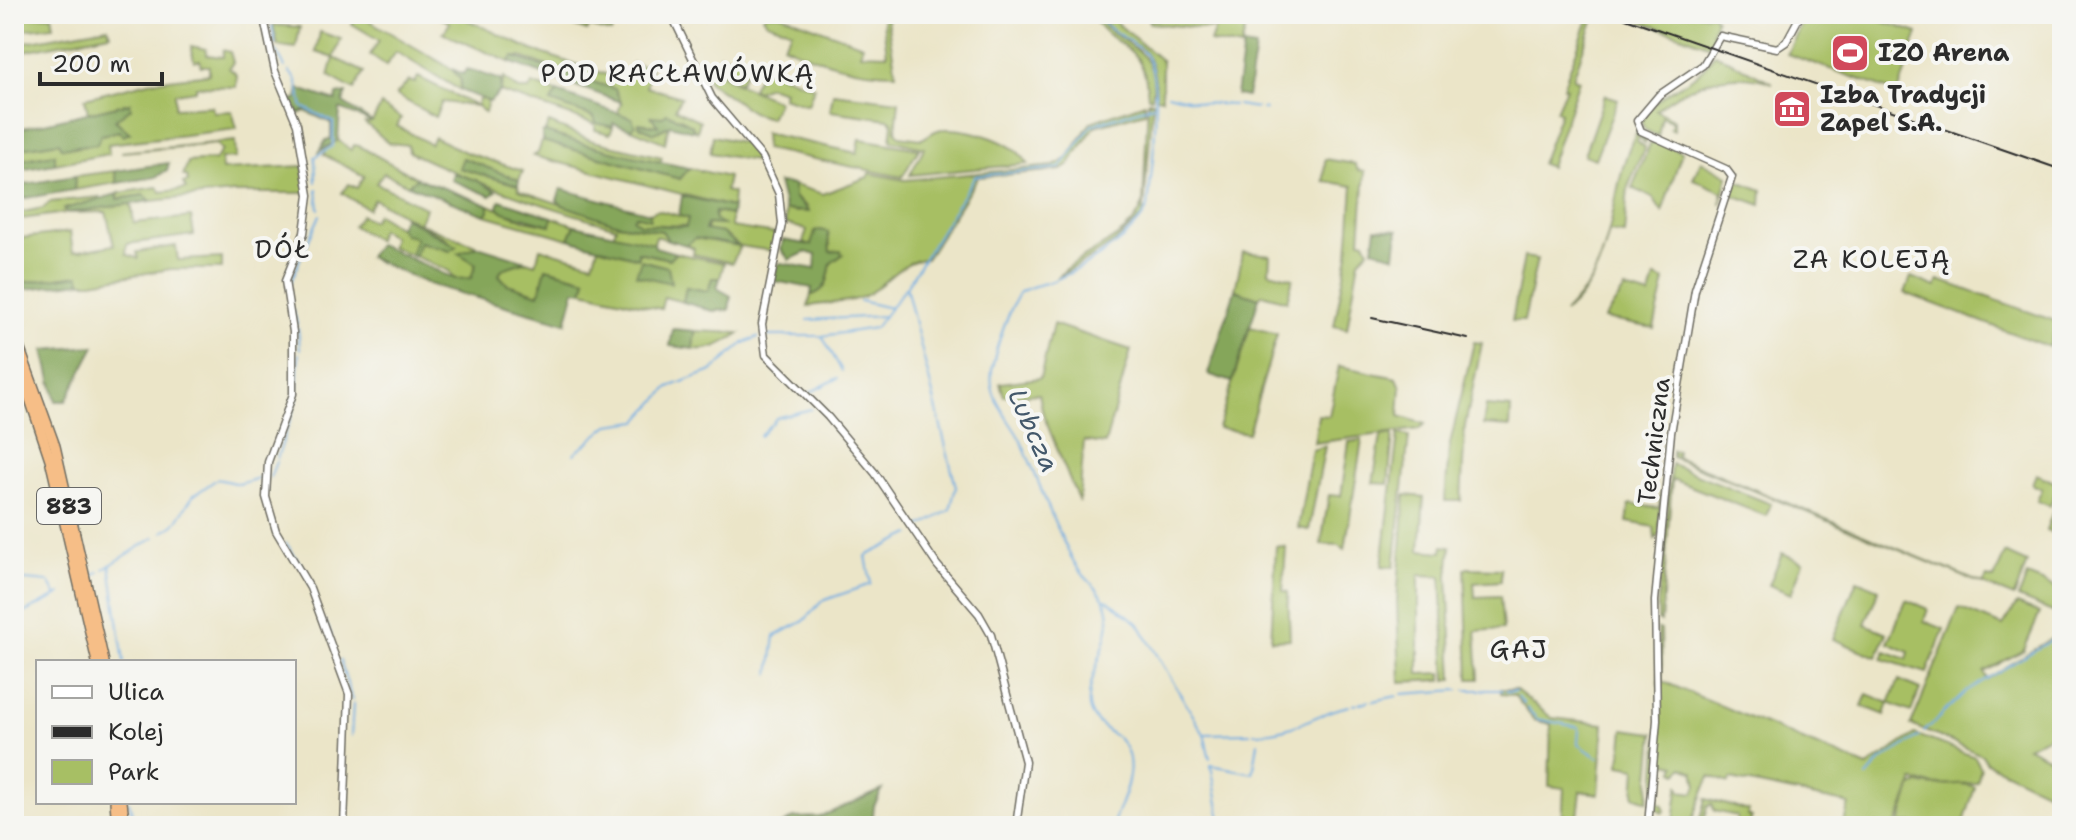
<svg xmlns="http://www.w3.org/2000/svg" width="2076" height="840" font-family="'Shantell Sans',sans-serif">
	<style>
		.green { fill: #a7bf64; stroke: #697548; stroke-width: 2 }
		.forest { fill: #85a65a; stroke: #586842; stroke-width: 2 }
		.lines { fill: none; stroke-linecap: round; stroke-linejoin: round }
		.stream { stroke: #70ace1; stroke-width: 2 }
		.tertiary-casing { stroke: #6e6c62; stroke-width: 9 }
		.trunk-casing { stroke: #6e6c62; stroke-width: 12 }
		.tertiary { stroke: #fff; stroke-width: 6 }
		.trunk { stroke: #f6be87; stroke-width: 9 }
		.rail { stroke: #2b2b2b; stroke-width: 2 }
		.labels { text-anchor: middle; dominant-baseline: central; stroke-width: 8; stroke-linejoin: round; paint-order: stroke }
		.shield { fill: #f6f6f2; stroke: #686867; stroke-width: 2 }
		.shield-label { font-size: 22px; font-weight: bold; fill: #2b2b2b }
		.poi-label { font-size: 24px; font-weight: bold; fill: #2b2b2b; stroke: #f6f6f2; text-anchor: start }
		.street-label { font-size: 24px; fill: #2b2b2b; stroke: #f6f6f2 }
		.neighbourhood-label { font-size: 26px; letter-spacing: 2px; fill: #2b2b2b; stroke: #f6f6f2 }
		.water-label { font-size: 26px; font-style: italic; fill: #43586b; stroke: #f6f6f2 }
	</style>
	<rect width="100%" height="100%" fill="#f6f6f2"/>
	<filter id="ink" filterUnits="userSpaceOnUse"><feTurbulence type="fractalNoise" baseFrequency=".0125" numOctaves="2"/><feDisplacementMap in="SourceGraphic" scale="16" xChannelSelector="R" yChannelSelector="G"/><feConvolveMatrix kernelMatrix="1 2 1 2 8 2 1 2 1" color-interpolation-filters="sRGB"/></filter>
	<filter id="wash" filterUnits="userSpaceOnUse"><feTurbulence type="fractalNoise" baseFrequency=".006" numOctaves="4" result="noise"/><feDisplacementMap in="SourceGraphic" scale="32" xChannelSelector="R" yChannelSelector="G"/><feGaussianBlur stdDeviation="1.8" result="paint"/><feColorMatrix in="noise" values="0 0 0 0 0 0 0 0 0 0 0 0 0 0 0 0 0 1.4 0 .05"/><feComposite in="paint" operator="in"/></filter>
	<g filter="url(#wash)">
		<rect width="100%" height="100%" fill="#ebe5c8"/>
		<!-- green -->
		<g class="green">
			<polygon points="358,14 452,69 461,80 460,90 396,52 386,66 370,55 379,40 352,24"/>
			<polygon points="435,14 455,14 532,50 626,81 632,63 651,69 646,87 681,97 675,109 700,121 697,132 681,118 657,127 639,126 655,133 669,126 665,143 631,129 635,125 618,113 621,102 614,89 521,57 513,57 509,62 443,33 450,23"/>
			<polygon points="572,14 614,23 611,33 589,27 587,31 568,24"/>
			<path d="M766,14H780L863,45L860,53L887,54L882,14H886L896,73C855,73 821,62 783,45L792,31L767,22L763,17Z"/>
			<path d="M1091,14H1096C1117,49 1162,44 1152,98L1148,97C1144,36 1116,56 1091,14Z"/>
			<path d="M1099,14H1106L1162,61V98L1156,97C1155,29 1124,55 1099,14Z"/>
			<polygon points="1158,14 1218,14 1211,29 1150,23 1149,19 1159,20"/>
			<polygon points="1220,14 1249,14 1241,48 1210,42"/>
			<polygon points="1621,14 1713,14 1716,20 1712,32 1716,30 1717,34 1711,46"/>
			<polygon points="1806,14 1860,14 1918,33 1898,93 1787,54"/>
			<polygon points="52,15 54,26 14,31 14,18"/>
			<polygon points="1589,17 1594,18 1573,78 1579,80 1550,167 1541,164 1560,113 1556,111 1566,88 1563,87"/>
			<polygon points="273,25 300,27 296,48 278,46"/>
			<polygon points="108,27 110,34 14,53 14,44"/>
			<polygon points="320,32 341,39 334,58 364,72 354,90 329,76 334,58 316,52"/>
			<polygon points="191,46 206,49 207,55 223,57 223,50 230,52 233,62 229,68 237,75 236,87 196,86 196,90 175,93 175,108 212,106 213,112 232,111 237,129 108,144 109,154 55,164 55,154 16,160 14,149 59,142 75,148 96,144 101,135 119,131 123,136 129,133 115,120 130,103 88,113 85,98 153,81 209,74 209,66 201,66 200,60 194,61"/>
			<path d="M1714,53L1773,83C1731,68 1689,83 1656,110L1674,120V130L1670,129L1673,122L1662,117L1658,136L1645,130L1641,122C1656,87 1699,86 1714,53Z"/>
			<polygon points="720,54 749,63 740,83 715,67"/>
			<polygon points="698,58 732,81 778,101 770,118 755,114 709,82"/>
			<polygon points="762,68 814,87 808,105 782,97 784,91 768,86 757,91 752,88"/>
			<polygon points="418,77 476,106 480,98 488,101 485,113 477,106 442,102 435,117 396,95 409,81 415,83"/>
			<polygon points="504,78 519,90 529,90 532,84 557,92 551,102 594,117 596,123 613,127 610,134 595,130 595,124 500,92"/>
			<path d="M833,93L899,101L896,130L899,136L922,139C930,135 934,129 944,129C970,128 1015,141 1028,164L910,175L924,148L891,140L893,123L888,119L830,111Z"/>
			<polygon points="1605,95 1618,99 1595,159 1584,155"/>
			<path d="M1148,101H1153L1143,216L1114,243L1057,278C1081,251 1131,241 1143,204Z"/>
			<path d="M1145,103V112L1095,126L1067,167L1061,170L978,177L926,259C902,260 889,280 871,292C853,305 829,301 808,307L811,295C828,291 828,278 831,263L842,255L829,253L830,244L802,245L807,230L786,224L785,210L798,212L807,207L794,197V185L823,194L868,177L869,173L905,180L1054,166L1067,159L1091,122Z"/>
			<path d="M381,105L401,118L397,126L430,144L434,137L465,152L523,171L519,180L463,158L460,168L518,185L519,190L618,224L662,231L668,240L656,236L654,243L613,236L616,227C544,206 476,184 409,152L408,145L389,143L365,123L372,122Z"/>
			<polygon points="549,123 593,141 662,157 660,162 607,152 545,132"/>
			<polygon points="764,133 857,153 860,139 919,149 902,177 765,149"/>
			<path d="M1636,133L1647,140L1645,143L1639,137L1637,141L1645,147L1628,187L1624,234L1609,232C1601,264 1590,293 1564,313C1574,302 1587,290 1594,275C1616,231 1613,177 1636,133Z"/>
			<polygon points="713,136 745,143 760,162 710,153"/>
			<polygon points="338,140 351,150 354,145 359,146 417,178 408,185 384,173 376,183 426,208 419,223 478,246 459,253 476,263 471,279 455,279 449,271 414,256 420,242 450,251 448,239 374,199 368,209 342,193 349,184 357,188 364,176 324,155 325,149"/>
			<polygon points="235,141 236,158 221,159 222,170 303,166 307,193 233,193 151,201 144,195 118,199 119,193 157,187 161,192 186,189 183,183 188,182 187,176 183,176 188,162 215,160 222,150 216,144 121,152"/>
			<polygon points="542,141 680,179 689,168 728,177 725,191 733,193 732,207 533,156 538,153"/>
			<polygon points="1658,141 1682,152 1662,212 1652,197 1632,188 1650,144"/>
			<polygon points="1325,159 1355,164 1358,170 1365,171 1360,240 1365,241 1369,250 1359,260 1347,329 1334,326 1348,254 1353,186 1324,181"/>
			<polygon points="1701,161 1728,176 1721,204 1723,192 1693,179"/>
			<polygon points="115,171 117,183 74,190 75,176"/>
			<polygon points="1735,180 1762,190 1761,205 1730,194"/>
			<polygon points="99,197 101,201 64,209 66,213 22,219 18,213 43,208 50,202"/>
			<polygon points="131,203 134,223 191,217 194,235 127,244 126,254 138,259 137,252 176,246 178,260 222,258 222,269 171,269 92,282 82,282 79,275 19,283 20,290 14,290 14,264 18,261 14,259 14,239 70,232 73,252 114,245 106,212 70,213"/>
			<polygon points="489,205 524,220 551,225 552,217 575,225 569,239 485,215 489,211"/>
			<polygon points="657,210 688,218 687,226 640,224 633,219 635,215 650,219 650,213"/>
			<polygon points="715,212 731,215 731,227 777,234 773,251 740,246 732,263 693,254 694,248 686,245 695,238 737,244 722,233 706,232 707,224 718,225 714,219"/>
			<polygon points="377,214 416,238 410,255 390,246 393,237 380,229 377,240 353,226 361,215 372,221"/>
			<polygon points="598,247 637,257 637,252 669,259 676,253 724,263 720,278 712,278 708,292 686,287 683,302 664,297 661,309 583,291 586,279 546,268 539,294 507,284 499,275 502,268 526,261 536,264 540,248 593,263"/>
			<polygon points="1243,252 1270,255 1269,272 1293,278 1287,301 1262,294 1259,298 1235,290"/>
			<polygon points="1524,257 1537,259 1524,321 1512,321"/>
			<polygon points="1655,277 1665,281 1654,328 1604,319 1625,289 1650,296"/>
			<polygon points="1911,277 1936,287 1939,280 2058,322 2049,347 1905,293"/>
			<polygon points="1053,324 1131,350 1105,444 1084,441 1079,503 1043,414 1039,394 1004,396 1000,383 1040,378"/>
			<polygon points="1250,327 1277,334 1248,433 1218,428"/>
			<path d="M695,331L740,333C725,343 712,351 693,349Z"/>
			<polygon points="1474,342 1482,343 1465,426 1461,501 1445,501 1449,448"/>
			<polygon points="1339,366 1397,378 1401,387 1399,416 1425,424 1419,429 1314,443 1318,415 1329,416"/>
			<polygon points="1486,406 1511,408 1510,427 1483,425"/>
			<polygon points="1393,434 1388,484 1373,483 1381,436"/>
			<polygon points="1398,434 1409,436 1394,567 1382,566"/>
			<polygon points="1362,440 1345,549 1339,545 1321,544 1329,495 1341,496 1349,442"/>
			<polygon points="1325,446 1309,530 1298,528 1312,450"/>
			<polygon points="1672,450 1677,451 1676,457 1983,584 1987,577 1994,579 2005,553 2027,563 2014,597 1672,457"/>
			<polygon points="1671,464 1771,504 1766,516 1672,479 1661,622 1658,620 1658,602"/>
			<polygon points="2036,474 2059,484 2050,506 2037,501 2042,489 2032,484"/>
			<polygon points="2062,488 2062,537 2046,530"/>
			<polygon points="1661,491 1659,535 1655,539 1654,527 1627,522 1630,504 1659,508"/>
			<polygon points="1405,495 1424,497 1420,550 1442,552 1443,546 1451,547 1448,576 1453,679 1446,680 1441,576 1419,575 1419,674 1442,673 1442,680 1400,682 1397,601"/>
			<polygon points="1276,546 1286,547 1283,591 1288,592 1290,639 1271,640"/>
			<polygon points="1782,553 1803,562 1791,594 1769,585"/>
			<polygon points="1465,568 1501,569 1501,581 1474,583 1475,597 1500,596 1503,629 1476,631 1479,679 1469,679"/>
			<polygon points="2027,576 2062,590 2062,616 2018,598"/>
			<polygon points="1857,580 1879,589 1865,624 1887,633 1877,657 1833,639"/>
			<polygon points="1906,600 1928,609 1924,621 1944,629 1927,673 1882,659 1885,651 1907,659 1909,652 1888,643"/>
			<polygon points="2017,604 2040,613 2024,650 1984,672 1987,679 2062,632 2062,729 2027,747 2062,764 2062,799 1987,763 1982,755 1911,725 1959,608 2003,626"/>
			<polygon points="1658,629 1661,630 1662,681 1867,767 1915,734 1975,757 1981,768 1977,783 1933,785 1914,781 1896,826 1843,826 1849,804 1731,779 1729,783 1710,776 1690,826 1674,821 1678,790 1679,786 1681,791 1694,793 1697,785 1694,772 1683,767 1678,773 1674,771 1676,765 1662,762 1658,803 1663,805 1665,811 1662,813 1654,806 1660,714"/>
			<polygon points="1899,680 1920,689 1911,712 1889,703 1885,715 1862,706 1867,694 1889,703"/>
			<polygon points="1501,689 1515,689 1552,718 1604,724 1599,794 1581,791 1577,826 1562,826 1564,788 1549,786 1551,724 1534,720 1514,695 1501,694"/>
			<polygon points="1624,729 1654,733 1648,801 1634,796 1636,768 1620,765"/>
			<path d="M1919,783C1938,790 1956,779 1975,787L1963,826L1900,823L1911,788Z"/>
			<polygon points="1706,799 1749,811 1747,816 1752,818 1748,826 1737,826 1737,816 1714,811 1712,804 1708,806 1704,822 1700,821"/>
		</g>
		<!-- forest -->
		<g class="forest">
			<polygon points="1243,46 1255,48 1247,97 1236,95"/>
			<polygon points="513,57 615,89 621,102 509,62"/>
			<polygon points="452,69 463,74 467,69 501,80 500,91 490,102 460,90 461,80"/>
			<polygon points="299,89 336,101 337,95 346,93 343,103 372,122 340,109 338,140 320,151 326,140 331,139 331,123 305,111 299,114 292,101 297,98"/>
			<polygon points="557,92 632,118 635,125 631,129 613,123 613,127 596,123 594,117 551,102"/>
			<polygon points="130,103 131,108 115,120 130,133 123,136 119,131 101,135 97,144 62,148 59,142 14,149 14,130"/>
			<polygon points="667,113 692,125 693,131 670,125 655,133 639,126 639,123 658,126 651,116 662,117"/>
			<path d="M545,132C593,148 641,158 689,168L680,179L542,141V133Z"/>
			<polygon points="55,154 55,164 14,171 14,161"/>
			<polygon points="463,158 519,180 518,185 459,168"/>
			<polygon points="169,163 167,170 156,177 117,183 115,171"/>
			<polygon points="453,173 476,180 496,191 491,196 451,180"/>
			<polygon points="75,176 74,190 14,200 14,186"/>
			<polygon points="417,178 489,205 489,211 485,215 408,185"/>
			<polygon points="778,183 794,185 794,197 809,212 785,210"/>
			<polygon points="561,189 650,213 650,219 635,215 633,219 640,224 686,227 688,218 679,216 682,196 732,207 731,215 715,212 714,219 723,225 707,224 705,230 722,233 739,246 695,238 686,245 668,240 662,231 618,224 562,205 557,200"/>
			<polygon points="117,194 118,199 144,195 151,201 67,213 64,209"/>
			<polygon points="500,200 552,217 551,225 504,212 498,207"/>
			<polygon points="404,217 457,246 450,251 420,242 414,256 410,255 416,238 404,234 399,227"/>
			<polygon points="575,225 654,243 655,247 676,253 669,259 638,252 638,258 631,256 569,239"/>
			<polygon points="1376,228 1398,230 1395,256 1373,249"/>
			<path d="M821,230L828,232L830,252L841,251L842,255L831,263C828,278 828,291 811,295L812,288L774,281L777,265L781,263L815,269L816,255L806,252L789,260L781,249L783,240L811,245L815,231Z"/>
			<polygon points="378,244 455,279 471,278 476,264 458,253 478,246 526,261 502,269 499,275 507,284 539,294 546,268 586,279 583,291 575,290 566,323 428,284 368,257"/>
			<polygon points="641,260 668,267 671,283 636,275"/>
			<polygon points="79,275 82,282 20,290 19,283"/>
			<polygon points="712,278 720,278 717,288 731,296 729,310 713,311 683,302 686,287 708,291"/>
			<polygon points="1235,290 1259,298 1232,382 1208,374"/>
			<polygon points="673,329 695,331 693,349 670,346"/>
			<polygon points="95,346 66,401 56,401 44,350"/>
			<polygon points="882,790 874,806 872,826 779,826 794,818 820,817"/>
		</g>
		<g class="lines">
			<!-- stream -->
			<g class="stream">
				<path d="M1097,14C1108,33 1131,38 1145,54C1165,79 1151,174 1148,207C1136,236 1084,268 1055,280C1043,285 1030,285 1019,293C1008,313 988,363 992,386C995,405 1011,422 1020,439C1039,479 1052,524 1074,562C1084,581 1104,588 1108,611C1114,638 1086,677 1089,706C1091,719 1101,726 1111,733C1146,755 1123,797 1112,826"/>
				<polyline points="271,18 271,19"/>
				<polyline points="14,19 23,14"/>
				<polyline points="272,26 275,45"/>
				<polyline points="276,51 285,67"/>
				<polyline points="289,71 296,80 303,107 333,122 333,146 315,157 316,182"/>
				<polyline points="1168,94 1202,103 1233,105"/>
				<polyline points="1237,105 1257,108"/>
				<polyline points="1262,109 1265,110"/>
				<polyline points="317,189 319,209"/>
				<polyline points="303,253 320,215"/>
				<polyline points="289,287 301,257"/>
				<polyline points="860,301 890,308 905,288"/>
				<polyline points="293,310 297,324"/>
				<polyline points="808,320 884,316 890,308"/>
				<polyline points="298,328 300,349"/>
				<polyline points="767,336 820,336"/>
				<polyline points="842,371 822,336 875,328 884,316"/>
				<polyline points="811,392 838,378"/>
				<polyline points="296,402 299,354"/>
				<polyline points="772,424 776,418 811,409"/>
				<polyline points="760,436 770,425"/>
				<polyline points="574,454 609,425 638,421 669,387 712,371 744,343 758,337"/>
				<polyline points="277,459 294,408"/>
				<polyline points="270,477 276,462"/>
				<polyline points="918,528 950,510 956,487 906,287 975,176 1060,168 1092,125 1153,105"/>
				<polyline points="163,532 174,525 193,496 217,479 239,484 262,477"/>
				<polyline points="286,543 301,565"/>
				<polyline points="110,565 124,662"/>
				<polyline points="104,569 155,537"/>
				<polyline points="304,569 307,575"/>
				<polyline points="91,576 99,572"/>
				<polyline points="14,579 49,582 57,596"/>
				<polyline points="309,580 312,586"/>
				<polyline points="1106,599 1138,623 1204,734 1250,733"/>
				<polyline points="14,618 61,594"/>
				<polyline points="325,621 331,635"/>
				<polyline points="340,660 352,700"/>
				<polyline points="770,674 775,636 804,621 822,601 871,584 866,556 911,534"/>
				<polyline points="1465,690 1502,690"/>
				<polyline points="1506,691 1515,691"/>
				<polyline points="1402,694 1459,690"/>
				<polyline points="1518,696 1524,704"/>
				<polyline points="1373,701 1397,696"/>
				<polyline points="1353,705 1369,701"/>
				<polyline points="1527,708 1537,719 1579,727 1578,744 1599,758"/>
				<polyline points="1924,732 1965,692 2062,634"/>
				<path d="M1254,733C1297,733 1311,714 1349,706"/>
				<polyline points="1204,734 1210,759"/>
				<polyline points="351,736 353,704"/>
				<polyline points="1211,765 1253,773 1258,743"/>
				<polyline points="1211,765 1222,826"/>
				<polyline points="1867,777 1881,761 1919,736"/>
				<polyline points="129,802 133,817 129,823"/>
			</g>
		</g>
	</g>
	<g filter="url(#ink)">
		<g class="lines">
			<defs>
				<g id="tertiary">
					<polyline points="263,14 275,71 297,124 309,195 304,233 285,281 293,332 293,394 268,462 266,497 276,531 310,588 349,694 344,826"/>
					<polyline points="671,14 712,98 762,157 779,194 782,224 762,324 766,355 828,417 875,473 937,565 979,614 991,635 1025,762 1016,826"/>
					<polyline points="1648,826 1657,720 1655,601 1671,433 1695,290 1732,177 1726,169 1641,131 1637,121 1659,95 1703,65 1720,36 1777,48 1786,42 1801,14"/>
				</g>
				<g id="trunk">
					<polyline points="14,333 55,446 104,662"/>
					<polyline points="14,351 50,459 97,662"/>
					<polyline points="115,802 117,826"/>
					<polyline points="122,802 125,826"/>
				</g>
			</defs>
			<!-- tertiary casing -->
			<use href="#tertiary" class="tertiary-casing"/>
			<!-- trunk casing -->
			<use href="#trunk" class="trunk-casing"/>
			<!-- tertiary -->
			<use href="#tertiary" class="tertiary"/>
			<!-- trunk -->
			<use href="#trunk" class="trunk"/>
			<!-- rail -->
			<g class="rail">
				<polyline points="1614,14 2062,170"/>
				<polyline points="1372,318 1468,339"/>
			</g>
		</g>
	</g>
	<!-- icons -->
	<defs>
		<symbol id="stadium-square" viewBox="-11 -11 22 22"><rect x="-9" y="-9" width="18" height="18" rx="4" fill="#d1495b" stroke="#f6f6f2"/><path d="M0-5a6.5 5 0 1 0 0 10a6.5 5 0 1 0 0-10ZM-3.5-1.8h7v3.6h-7Z" fill="#fff"/></symbol>
		<symbol id="museum-square" viewBox="-11 -11 22 22"><rect x="-9" y="-9" width="18" height="18" rx="4" fill="#d1495b" stroke="#f6f6f2"/><path d="M0-6L6-3V-2H-6V-3ZM-5-1h2V3h-2ZM-1-1h2V3h-2ZM3-1h2V3H3ZM-6 4H6V6H-6Z" fill="#fff"/></symbol>
	</defs>
	<g fill-rule="evenodd">
		<use href="#stadium-square" x="1828" y="31" width="44" height="44"/>
		<use href="#museum-square" x="1770" y="87" width="44" height="44"/>
	</g>
	<g class="labels">
		<!-- shield labels -->
		<rect class="shield" x="37" y="488" width="64" height="36" rx="6"/>
		<g class="shield-label">
			<text x="69" y="506">883</text>
		</g>
		<!-- poi labels -->
		<g class="poi-label">
			<text x="1878" y="53">IZO Arena</text>
			<text x="1820" y="95">Izba Tradycji<tspan x="1820" dy="28">Zapel S.A.</tspan></text>
		</g>
		<!-- street labels -->
		<g class="street-label">
			<text transform="translate(1654 441) rotate(-83)">Techniczna</text>
		</g>
		<!-- neighbourhood labels -->
		<g class="neighbourhood-label">
			<text x="678" y="72">POD RACŁAWÓWKĄ</text>
			<text x="283" y="248">DÓŁ</text>
			<text x="1872" y="258">ZA KOLEJĄ</text>
			<text x="1519" y="648">GAJ</text>
		</g>
		<!-- water labels -->
		<g class="water-label">
			<text transform="translate(1034 430) rotate(66)">Lubcza</text>
		</g>
	</g>
	<!-- margin -->
	<rect width="2076" height="840" fill="none" stroke="#f6f6f2" stroke-width="48"/>
	<!-- legend -->
	<rect x="36" y="660" width="260" height="144" fill="#f6f6f2" stroke="#a5a5a2" stroke-width="2"/>
	<rect x="52" y="686" width="40" height="12" fill="#ffffff" stroke="#a5a5a2" stroke-width="2"/>
	<text x="108" y="700" font-size="24" fill="#2b2b2b">Ulica</text>
	<rect x="52" y="726" width="40" height="12" fill="#2b2b2b" stroke="#a5a5a2" stroke-width="2"/>
	<text x="108" y="740" font-size="24" fill="#2b2b2b">Kolej</text>
	<rect x="52" y="760" width="40" height="24" fill="#a7bf64" stroke="#a5a5a2" stroke-width="2"/>
	<text x="108" y="780" font-size="24" fill="#2b2b2b">Park</text>
	<!-- scale -->
	<path d="M40 72v12h122v-12" fill="none" stroke="#2b2b2b" stroke-width="4"/>
	<text x="52" y="72" font-size="24" fill="#2b2b2b" stroke="#f6f6f2" stroke-width="6" paint-order="stroke">200 m</text>
</svg>
